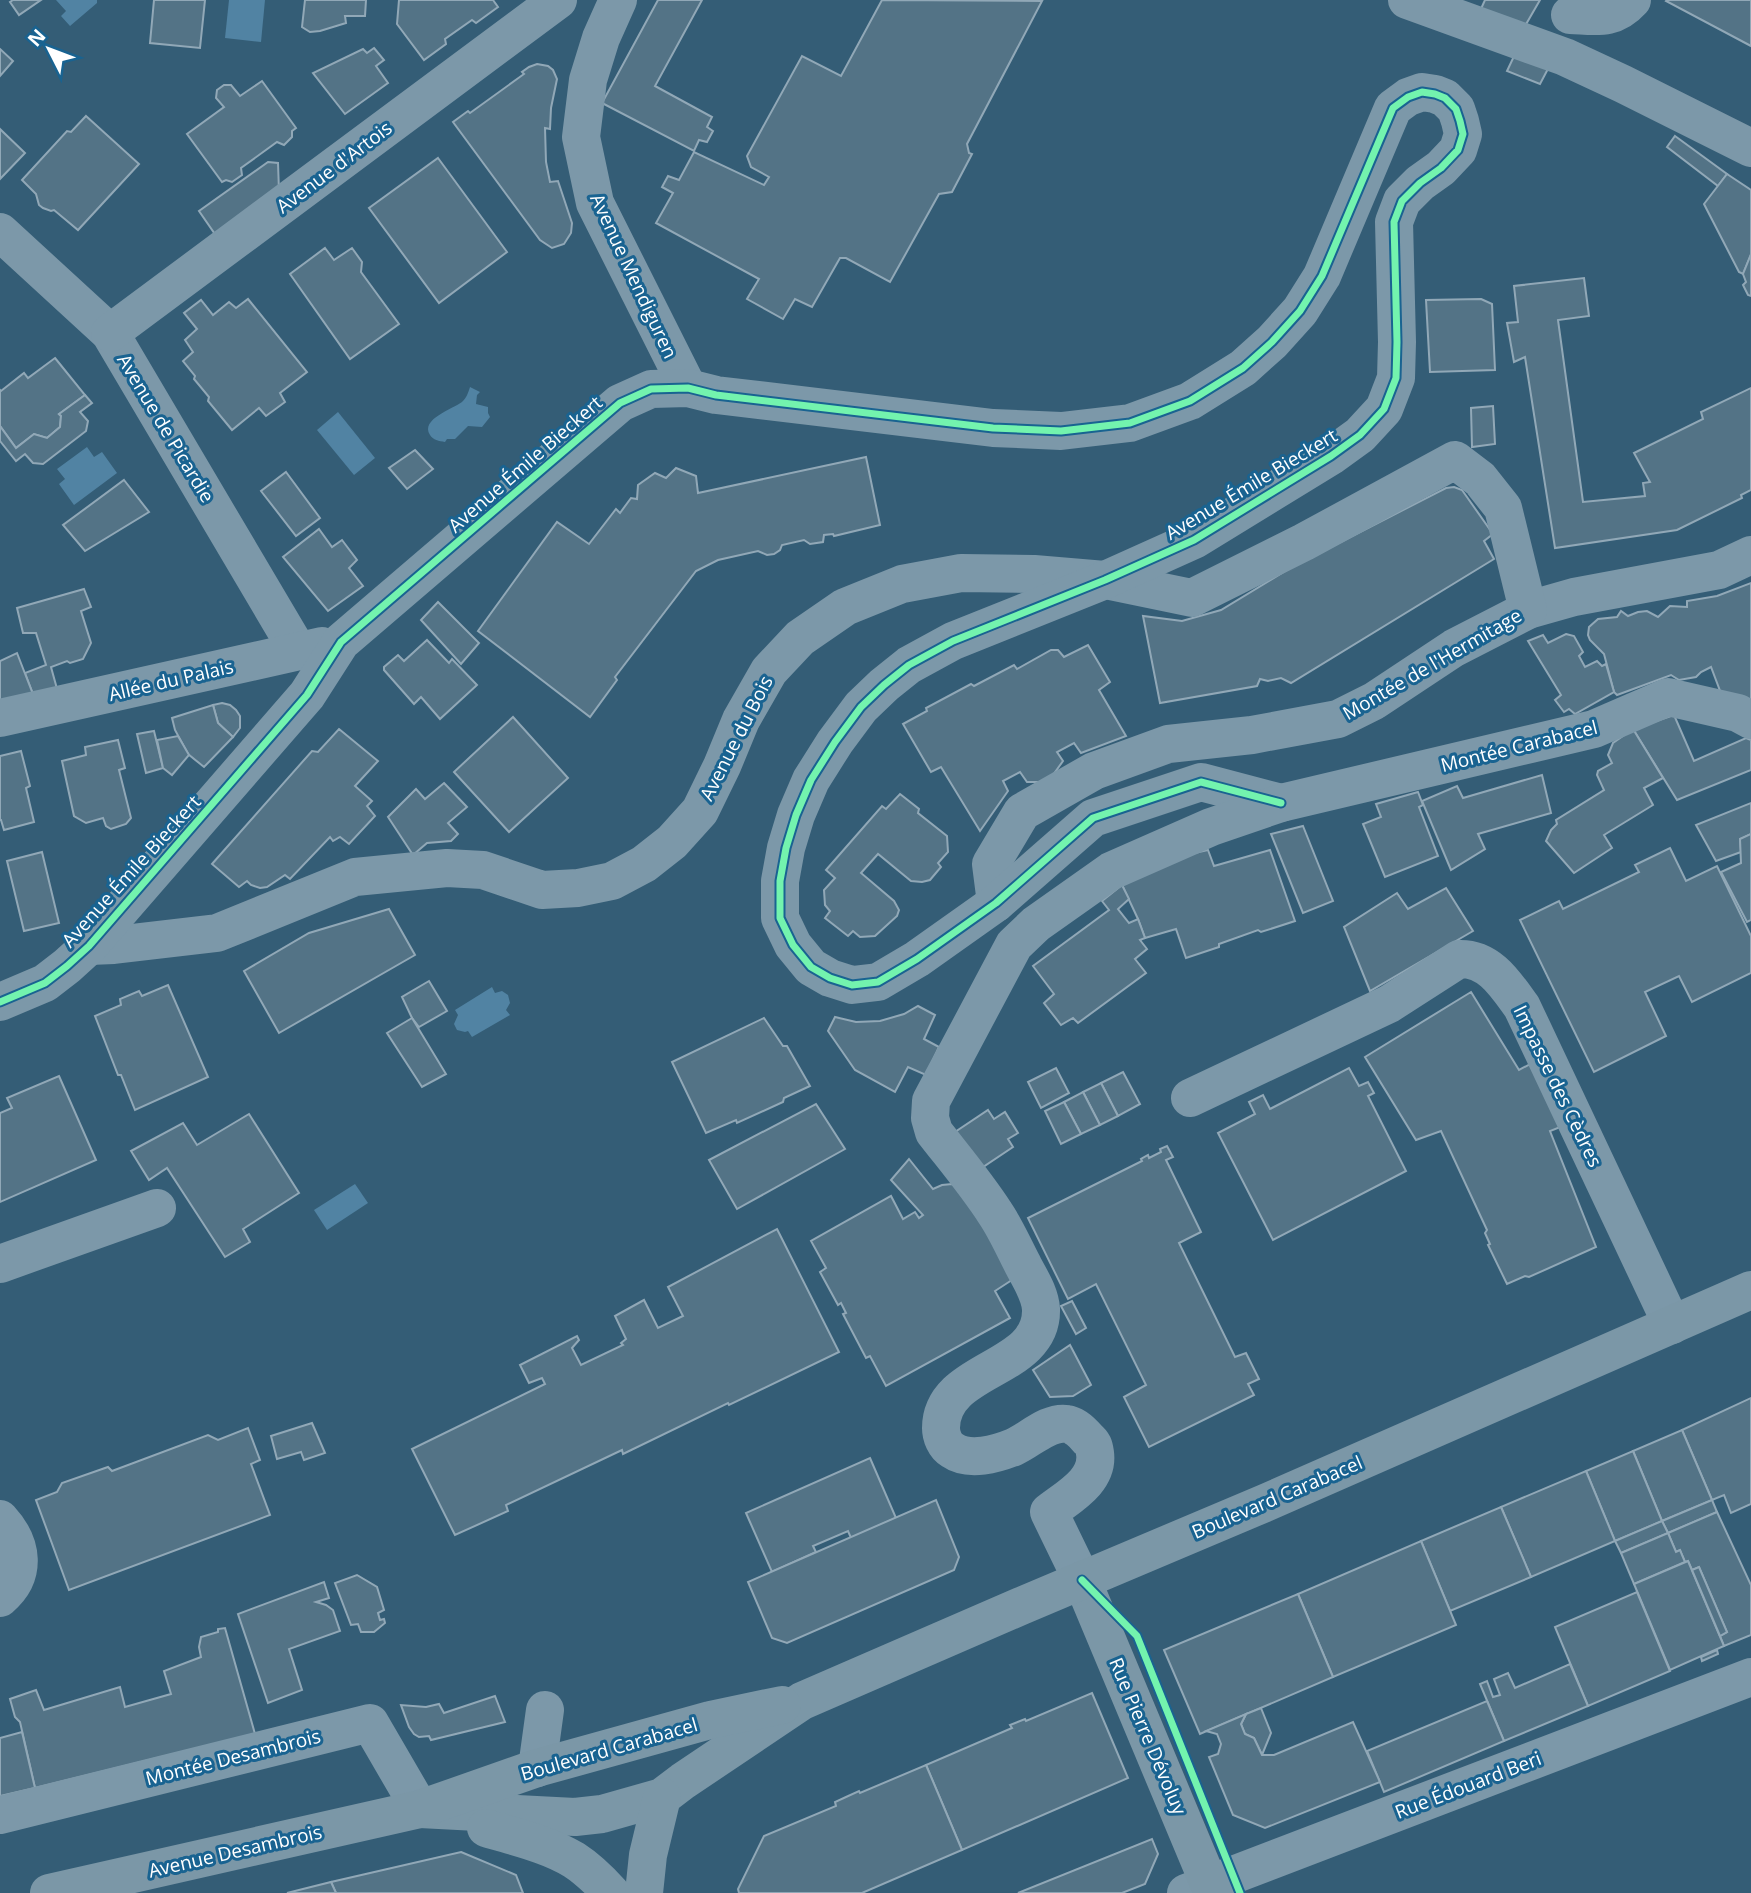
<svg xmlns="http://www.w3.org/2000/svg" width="1751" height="1893" font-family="'Open Sans',sans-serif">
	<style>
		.water { fill: #5183a3 }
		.building { fill: #537386; stroke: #91a8b7; stroke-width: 2 }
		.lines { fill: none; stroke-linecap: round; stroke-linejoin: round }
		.minor { stroke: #7c98a9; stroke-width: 38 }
		.major { stroke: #7b97a7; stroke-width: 38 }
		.cycleway-casing { stroke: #196391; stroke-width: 11 }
		.cycleway { stroke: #73f3ae; stroke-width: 7 }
		.labels { text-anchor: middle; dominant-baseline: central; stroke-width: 6; stroke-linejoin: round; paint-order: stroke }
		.street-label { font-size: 19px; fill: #fff; stroke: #196391 }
	</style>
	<rect width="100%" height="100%" fill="#345d76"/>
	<!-- water -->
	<g class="water">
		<polygon points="56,0 97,0 97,3 70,26 61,16 66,11"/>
		<polygon points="229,0 265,0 261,42 225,38"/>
		<path d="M470,387L480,392L477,395L476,404L488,407V413L490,417L482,427L468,426L455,439H447L445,442C439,441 433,440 430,435C420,419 453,409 462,402C467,397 468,393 470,387Z"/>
		<polygon points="338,412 375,458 354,475 317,430"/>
		<polygon points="87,447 94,457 102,452 117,473 74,505 59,484 65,479 57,469"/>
		<polygon points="492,987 495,993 502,991 508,995 510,1003 506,1010 510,1015 472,1037 468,1031 465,1032 457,1030 454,1024 458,1015 455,1010"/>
		<polygon points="355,1184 368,1203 327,1230 314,1210"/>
	</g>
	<!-- building -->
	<g class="building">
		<polygon points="13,0 41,0 19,15 10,2"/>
		<polygon points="154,0 205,0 200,48 150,43"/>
		<polygon points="305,0 366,0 365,16 345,16 346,23 320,31 310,32 302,27"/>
		<polygon points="399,0 493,0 498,7 476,23 472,20 445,39 446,44 424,60 397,24"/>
		<polygon points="658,0 702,0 655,86 712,117 707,127 713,131 707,142 699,140 694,151 602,103"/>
		<polygon points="882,0 1042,1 967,144 969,153 972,154 952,192 939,194 890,282 846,258 840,258 812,307 795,299 783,319 747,299 759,279 656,223 673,193 662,187 668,176 679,180 694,152 764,185 769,177 751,167 747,156 802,56 841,76"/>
		<polygon points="1485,0 1540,0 1525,26 1480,11"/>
		<polygon points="1667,0 1751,0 1751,46 1666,1"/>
		<polygon points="374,48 384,60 376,66 388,83 345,114 313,73 363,49 367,53"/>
		<polygon points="0,49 13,61 0,76"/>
		<polygon points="1516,52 1550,65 1540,84 1507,71"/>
		<polygon points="537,64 548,66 553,70 557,79 551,108 550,129 545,128 546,162 550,182 558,181 572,223 571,233 564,244 552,248 540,240 453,122 468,111 470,113 524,74 522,72 529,67"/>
		<polygon points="262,81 296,128 292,131 292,137 284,145 277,142 241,168 242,175 232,182 226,180 222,182 187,134 224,107 216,98 217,90 224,85 231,85 240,96"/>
		<polygon points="86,116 139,164 78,230 54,210 51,211 43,208 39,205 36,194 22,180 67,131 71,132"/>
		<polygon points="0,129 25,153 0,179"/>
		<polygon points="1675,136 1727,174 1718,186 1667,147"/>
		<polygon points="438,158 507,252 439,303 369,208"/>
		<polygon points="268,162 278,163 279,192 217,237 199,211"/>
		<polygon points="1727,174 1751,190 1751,255 1743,274 1739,272 1704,204"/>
		<polygon points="325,248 334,260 352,248 362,262 361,272 399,324 350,359 290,274"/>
		<polygon points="1751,254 1751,296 1748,295 1743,285 1746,282 1743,274"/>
		<polygon points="1584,278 1589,316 1558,320 1583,502 1645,496 1643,483 1650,482 1634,453 1703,419 1701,412 1751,388 1751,490 1741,495 1742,498 1677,530 1555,548 1525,357 1514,362 1507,323 1518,322 1514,286"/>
		<polygon points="248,299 307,372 280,393 285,402 266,416 259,408 232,430 208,401 209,397 194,379 195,376 183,361 193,352 185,340 197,329 184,313 201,300 213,315 229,302 236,308"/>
		<polygon points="1481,299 1492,304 1495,370 1430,372 1426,300"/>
		<polygon points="55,358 85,395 59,414 61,416 60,427 47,438 34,434 16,448 0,426 0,390 1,391 24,373 28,378"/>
		<polygon points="85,395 92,403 80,412 88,421 86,431 43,464 33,463 25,454 16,461 0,441 0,426 16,448 34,434 47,438 60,427 61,416 59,414"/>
		<polygon points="1493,406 1495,444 1472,447 1471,408"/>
		<polygon points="415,450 433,469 407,489 389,468"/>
		<polygon points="866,457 880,525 834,536 833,534 824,535 823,542 810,544 804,540 782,545 780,550 774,554 767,555 758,551 718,560 696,571 615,677 617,680 590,717 478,631 557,522 589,544 616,509 620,513 631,498 637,499 638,485 655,473 666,478 676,468 696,476 698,493"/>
		<polygon points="286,472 320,518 296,536 261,491"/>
		<polygon points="124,480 149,512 85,551 63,525"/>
		<polygon points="1454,487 1462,490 1493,534 1484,541 1494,559 1291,683 1281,678 1268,681 1260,679 1257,686 1160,703 1143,616 1182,621 1221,610 1292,567 1446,488"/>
		<polygon points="319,529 332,547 342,540 357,560 349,568 363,586 328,611 283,557"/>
		<polygon points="1751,583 1751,707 1722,696 1711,667 1701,672 1696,677 1679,680 1671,675 1617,695 1614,692 1604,654 1590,640 1588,635 1589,627 1598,619 1617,617 1621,611 1628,616 1638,612 1647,611 1658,617 1670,606 1687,607 1687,601 1717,596"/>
		<polygon points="84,589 91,607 81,611 91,643 83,659 70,663 67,661 51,667 59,696 36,702 25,673 46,665 36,633 23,633 17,608"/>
		<polygon points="438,602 479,643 461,664 421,620"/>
		<polygon points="1566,634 1574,636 1583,652 1579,656 1585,667 1597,661 1602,666 1606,664 1614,692 1575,714 1569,709 1564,712 1555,700 1561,695 1528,641 1543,635 1548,643"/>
		<polygon points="427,640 449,663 452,659 477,685 440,719 421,697 414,704 384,670 384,667 398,655 404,661"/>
		<polygon points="1088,645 1110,682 1099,690 1126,736 1081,753 1074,743 1057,752 1063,761 1048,782 1027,782 1020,772 1003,781 1008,791 980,831 941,767 931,772 903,724 927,711 926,708 971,684 974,686 1014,665 1017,669 1051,650 1058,650 1064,657"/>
		<polygon points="17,653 36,702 0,709 0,661"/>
		<polygon points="222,703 230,705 236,710 240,716 240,728 233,737 218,723 213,705"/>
		<polygon points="213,705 218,723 233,737 204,767 188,754 175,730 172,718"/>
		<polygon points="1674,715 1694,761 1746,738 1751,740 1751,770 1677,800 1633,729"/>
		<polygon points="513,717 568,778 509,832 454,772"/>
		<polygon points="339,729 378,761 355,786 372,801 367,806 375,816 349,844 340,837 333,841 330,837 290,879 285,875 267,887 260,888 251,885 247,881 239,887 212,864 312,751 318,752"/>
		<polygon points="1633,729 1663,778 1644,788 1653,805 1604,835 1612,848 1574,873 1546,841 1551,830 1557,824 1556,820 1604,790 1597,775 1598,771 1612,763 1608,755 1613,743"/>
		<polygon points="154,731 163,768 146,773 137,734"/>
		<polygon points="178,736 189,755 172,775 163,768 157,740"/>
		<polygon points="118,740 125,768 119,770 131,818 126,824 111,829 106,826 103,818 86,823 74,816 62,761 86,755 85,747"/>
		<polygon points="21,751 30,786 26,788 34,822 4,830 1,820 0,820 0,756"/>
		<polygon points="1542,775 1551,813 1478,834 1485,849 1451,870 1422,801 1457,786 1463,798"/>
		<polygon points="444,783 467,807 448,823 458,834 451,841 427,843 413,855 388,817 416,789 425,799"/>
		<polygon points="1418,792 1423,805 1419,807 1438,856 1385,877 1363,824 1381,817 1376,804"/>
		<polygon points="900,794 919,809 918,813 947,836 948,852 938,863 941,867 930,880 922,882 911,881 878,854 861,873 894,901 899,910 897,916 875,936 860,937 853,931 848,936 825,918 830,911 825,905 824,890 835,878 826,870 882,806 886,809"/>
		<polygon points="1751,803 1751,834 1740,839 1741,852 1716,861 1696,825"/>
		<polygon points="1303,826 1333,901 1303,913 1271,834"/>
		<polygon points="1751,834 1751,920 1747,922 1721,872 1741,863 1740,839"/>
		<polygon points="1670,848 1686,881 1717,866 1751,936 1751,973 1692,1002 1679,976 1645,992 1666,1036 1594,1072 1520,920 1559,901 1563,909 1639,872 1635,865"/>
		<polygon points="1208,850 1214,866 1270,850 1295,921 1261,932 1258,930 1219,944 1219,947 1186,958 1176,929 1145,938 1138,919 1122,885 1190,854"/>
		<polygon points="42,852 59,923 24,931 7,861"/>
		<polygon points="1122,885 1129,899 1118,909 1129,923 1138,919 1145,938 1140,940 1147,949 1135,959 1146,973 1078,1023 1073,1018 1061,1025 1044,1003 1054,994 1033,966 1109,910 1102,901"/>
		<polygon points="1446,888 1473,931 1370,991 1344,927 1397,893 1408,909"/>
		<polygon points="389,909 415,955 279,1033 244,971 309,933"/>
		<polygon points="429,981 447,1011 419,1027 412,1018 402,997"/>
		<polygon points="168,985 208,1077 135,1110 121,1075 118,1075 95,1016 121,1005 120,999 139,991 142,996"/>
		<polygon points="1471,992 1519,1070 1532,1063 1563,1126 1550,1131 1596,1247 1529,1277 1525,1276 1507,1284 1488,1245 1490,1244 1485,1233 1487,1230 1441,1131 1416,1140 1365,1057"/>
		<polygon points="918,1006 935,1015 924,1039 939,1047 926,1075 908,1067 895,1092 855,1070 828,1031 835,1017 856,1022 880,1021 904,1014"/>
		<polygon points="412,1018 446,1074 422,1087 387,1033"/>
		<polygon points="764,1018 783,1046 787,1046 810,1086 784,1098 783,1102 737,1123 736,1120 706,1133 672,1062"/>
		<polygon points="1056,1068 1069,1093 1041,1108 1028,1082"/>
		<polygon points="1349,1068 1359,1086 1368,1082 1374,1093 1368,1096 1406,1171 1273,1240 1218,1133 1255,1114 1249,1102 1263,1095 1270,1109"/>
		<polygon points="1123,1072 1140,1104 1118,1116 1101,1083"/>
		<polygon points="59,1076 96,1160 0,1202 0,1113 12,1108 7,1098"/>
		<polygon points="1101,1083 1118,1116 1100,1125 1083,1092"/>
		<polygon points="1083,1092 1100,1125 1081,1134 1064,1102"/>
		<polygon points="1064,1102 1081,1134 1061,1144 1045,1111"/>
		<polygon points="816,1104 845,1149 737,1209 709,1160"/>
		<polygon points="988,1110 994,1119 1005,1112 1018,1133 1008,1139 1013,1147 980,1169 955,1132"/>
		<polygon points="249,1114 299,1193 243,1229 250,1242 225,1257 167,1168 149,1180 131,1151 183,1123 197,1145"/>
		<polygon points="1167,1146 1173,1157 1166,1160 1201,1232 1179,1243 1235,1357 1246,1353 1259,1379 1248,1384 1254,1395 1149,1447 1124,1397 1146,1385 1096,1284 1068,1299 1028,1218 1142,1161 1141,1159 1148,1155 1149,1158 1161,1152 1160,1149"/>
		<polygon points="909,1159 933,1189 942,1185 952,1184 974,1200 1015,1278 995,1291 1010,1318 886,1386 870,1356 866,1358 843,1314 846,1313 841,1303 838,1305 820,1272 826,1268 811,1241 891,1196 903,1219 915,1212 919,1218 923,1215 891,1180"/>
		<polygon points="777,1229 839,1352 729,1405 728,1403 623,1454 622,1450 506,1505 508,1511 455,1535 412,1449 545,1384 542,1378 529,1383 520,1365 577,1336 579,1340 572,1348 581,1365 623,1345 621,1343 626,1339 615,1316 644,1300 658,1328 683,1316 668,1287"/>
		<polygon points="1072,1301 1086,1328 1076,1334 1061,1306"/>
		<polygon points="1070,1345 1091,1385 1073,1396 1050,1397 1033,1370"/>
		<polygon points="1751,1398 1751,1504 1731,1513 1724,1495 1712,1500 1682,1430"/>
		<polygon points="312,1423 325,1453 304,1460 301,1452 277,1459 271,1436"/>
		<polygon points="248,1428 260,1460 251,1464 270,1515 69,1590 36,1500 57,1492 62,1483 108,1467 112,1471 208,1435 218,1440"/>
		<polygon points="1682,1430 1712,1500 1662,1521 1633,1451"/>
		<polygon points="1633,1451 1662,1521 1615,1541 1586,1471"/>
		<polygon points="870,1458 896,1518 851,1538 848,1531 813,1546 816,1552 772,1572 746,1513"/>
		<polygon points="1586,1471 1615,1541 1531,1577 1501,1507"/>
		<polygon points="936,1500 959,1557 954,1570 787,1643 772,1638 748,1582"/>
		<polygon points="1712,1500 1717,1512 1668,1533 1662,1521"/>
		<polygon points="1501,1507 1531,1577 1450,1611 1421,1541"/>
		<polygon points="1717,1512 1751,1585 1751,1635 1724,1646 1720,1636 1727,1632 1699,1567 1692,1570 1688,1561 1685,1562 1680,1550 1676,1552 1668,1533"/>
		<polygon points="1662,1521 1668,1533 1621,1553 1615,1541"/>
		<polygon points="1668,1533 1676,1552 1680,1550 1685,1562 1634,1584 1621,1553"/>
		<polygon points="1421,1541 1456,1625 1333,1677 1298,1594"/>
		<polygon points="1688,1561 1724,1646 1670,1670 1634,1584"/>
		<polygon points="1699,1567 1727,1632 1720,1636 1692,1570"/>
		<polygon points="357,1575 377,1587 384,1610 378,1613 380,1620 384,1619 385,1623 374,1632 361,1632 358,1624 351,1625 335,1583"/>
		<polygon points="324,1582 329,1598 316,1602 326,1605 333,1610 340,1631 289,1649 302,1690 268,1703 238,1614"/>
		<polygon points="1637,1592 1670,1671 1588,1706 1555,1627"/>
		<polygon points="1298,1594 1333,1677 1200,1734 1164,1650"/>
		<polygon points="225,1628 255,1734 35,1788 20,1722 15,1717 10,1699 36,1690 44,1710 120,1687 125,1707 171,1694 164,1671 201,1657 199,1647 201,1637 218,1632 218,1629"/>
		<polygon points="1717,1650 1718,1654 1702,1661 1701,1657"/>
		<polygon points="1570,1664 1588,1706 1504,1741 1480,1684 1487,1681 1493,1697 1500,1695 1494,1679 1508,1673 1515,1688"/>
		<polygon points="1092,1693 1128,1778 962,1850 926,1765 1012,1728 1010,1725 1025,1719 1026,1721"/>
		<polygon points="495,1696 505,1722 431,1740 429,1736 419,1737 414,1734 409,1727 401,1705 426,1707 439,1704 444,1713"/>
		<polygon points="1487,1701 1504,1741 1384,1792 1367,1751"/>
		<polygon points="1261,1708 1271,1733 1262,1755 1254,1738 1245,1734 1241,1724 1246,1714"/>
		<polygon points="1246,1714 1241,1724 1245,1734 1254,1738 1262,1755 1274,1755 1353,1722 1380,1782 1265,1828 1233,1815 1209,1757 1218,1754 1221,1744 1217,1734 1206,1731"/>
		<polygon points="22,1732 35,1788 0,1796 0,1738"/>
		<polygon points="926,1765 962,1850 862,1893 739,1893 738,1889 764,1836 836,1806 835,1802 846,1797 859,1791 860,1793"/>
		<polygon points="1152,1839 1158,1854 1145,1884 1122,1893 1018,1893"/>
		<polygon points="461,1852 516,1875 523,1893 336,1893 331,1882"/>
		<polygon points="331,1882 336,1893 287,1893"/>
	</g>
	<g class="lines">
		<!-- minor -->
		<g class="minor">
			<polyline points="618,0 601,38 588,80 581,137 595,203 688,388"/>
			<polyline points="1407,0 1565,57 1623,84 1751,148"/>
			<path d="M1570,15C1596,16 1613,21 1632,0"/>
			<polyline points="0,232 110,333 298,651"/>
			<polyline points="110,333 558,0"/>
			<polyline points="0,718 322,646"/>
			<polyline points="996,903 991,864 1022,812 1094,771 1168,744 1252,735 1338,719 1374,701 1454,648 1528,610 1574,597 1719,570 1751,555"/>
			<polyline points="89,946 114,945 217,933 355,877 447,868 483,870 542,890 578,888 612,881 644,864 672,842 700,811 722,766 741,720 769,671 800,638 845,607 902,584 961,573 1034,574 1105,580 1192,598 1304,542 1455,460 1480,479 1503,508 1528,610"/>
			<polyline points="0,1002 45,983 67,966 89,946 307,695 341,642 620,403 651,389 688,388 716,395 993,428 1061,431 1130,423 1190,401 1243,368 1272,342 1300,311 1322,276 1393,108 1408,97 1422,92 1435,94 1445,98 1456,109 1460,121 1463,134 1458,150 1441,168 1420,183 1402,201 1394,222 1397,342 1396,378 1384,409 1360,435 1331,456 1194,540 1105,580 953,641 909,665 884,685 861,707 835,742 811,780 796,815 786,848 780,881 780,918 793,945 811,967 830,978 852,985 878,982 917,959 996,903 1093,818 1201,782 1281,803"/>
			<path d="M1190,1098L1389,1004L1459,959C1490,958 1506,985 1522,1007L1672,1325"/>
			<polyline points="0,1264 157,1208"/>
			<path d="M0,1519C23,1544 27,1575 0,1598"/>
			<path d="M1082,1580L1049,1512C1068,1497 1099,1481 1095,1453C1094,1446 1093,1443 1088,1439C1083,1433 1075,1425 1067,1424C1048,1421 1030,1440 1014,1447C997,1454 969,1462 952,1450C945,1446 941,1436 941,1428C941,1366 1043,1372 1041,1309C1040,1293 1030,1279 1023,1265C1014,1248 1006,1229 995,1213C977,1185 955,1159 934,1132L930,1118L931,1101L1014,945L1036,924L1111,871L1211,827L1281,803L1594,729L1668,697L1738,713L1751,720"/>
			<polyline points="537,1768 545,1710"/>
			<polyline points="0,1815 370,1723 420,1809"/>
			<polyline points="1186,1893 1751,1677"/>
		</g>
		<!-- major -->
		<g class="major">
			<polyline points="1082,1580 1213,1893"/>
			<polyline points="420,1809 575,1817 602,1814 662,1797 683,1781 802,1701 1021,1606 1265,1503 1751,1290"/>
			<path d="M486,1828C515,1837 548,1844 574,1860C588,1869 600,1881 611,1893"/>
			<polyline points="49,1893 420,1809 537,1768 710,1720 782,1705"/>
			<polyline points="644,1893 648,1855 662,1797"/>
		</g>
		<defs>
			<g id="cycleway">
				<polyline points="0,1002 45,983 67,966 89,946 307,695 341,642 620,403 651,389 688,388 716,395 993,428 1061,431 1130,423 1190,401 1243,368 1272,342 1300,311 1322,276 1393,108 1408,97 1422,92 1435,94 1445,98 1456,109 1460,121 1463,134 1458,150 1441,168 1420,183 1402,201 1394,222 1397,342 1396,378 1384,409 1360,435 1331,456 1194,540 1105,580 953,641 909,665 884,685 861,707 835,742 811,780 796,815 786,848 780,881 780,918 793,945 811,967 830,978 852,985 878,982 917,959 996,903 1093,818 1201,782 1281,803"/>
				<polyline points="1082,1580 1137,1636 1240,1893"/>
			</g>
		</defs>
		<!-- cycleway casing -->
		<use href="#cycleway" class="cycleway-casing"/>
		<!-- cycleway -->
		<use href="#cycleway" class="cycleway"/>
	</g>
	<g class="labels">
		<!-- street labels -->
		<g class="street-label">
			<text transform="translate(334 167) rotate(-37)">Avenue d'Artois</text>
			<text transform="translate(634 276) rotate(65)">Avenue Mendiguren</text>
			<text transform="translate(166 428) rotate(59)">Avenue de Picardie</text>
			<text transform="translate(525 464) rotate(-41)">Avenue Émile Bieckert</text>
			<text transform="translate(1251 484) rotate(-31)">Avenue Émile Bieckert</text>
			<text transform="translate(1432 664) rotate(-30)">Montée de l'Hermitage</text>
			<text transform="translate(171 680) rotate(-13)">Allée du Palais</text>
			<text transform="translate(736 738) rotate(-63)">Avenue du Bois</text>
			<text transform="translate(1519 746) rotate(-14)">Montée Carabacel</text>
			<text transform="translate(131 871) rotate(-48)">Avenue Émile Bieckert</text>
			<text transform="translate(1558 1086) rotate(64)">Impasse des Cèdres</text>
			<text transform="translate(1277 1497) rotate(-23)">Boulevard Carabacel</text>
			<text transform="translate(1148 1736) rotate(67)">Rue Pierre Dévoluy</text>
			<text transform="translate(609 1749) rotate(-16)">Boulevard Carabacel</text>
			<text transform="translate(233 1757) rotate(-14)">Montée Desambrois</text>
			<text transform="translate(1468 1785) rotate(-21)">Rue Édouard Beri</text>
			<text transform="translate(235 1851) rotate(-13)">Avenue Desambrois</text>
		</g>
	</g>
	<!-- north arrow -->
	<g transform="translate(49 49) rotate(312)" stroke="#196391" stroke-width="5" paint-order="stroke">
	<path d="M0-5L12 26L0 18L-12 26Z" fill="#ffffff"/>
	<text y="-10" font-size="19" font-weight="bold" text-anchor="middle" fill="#ffffff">N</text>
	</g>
</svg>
